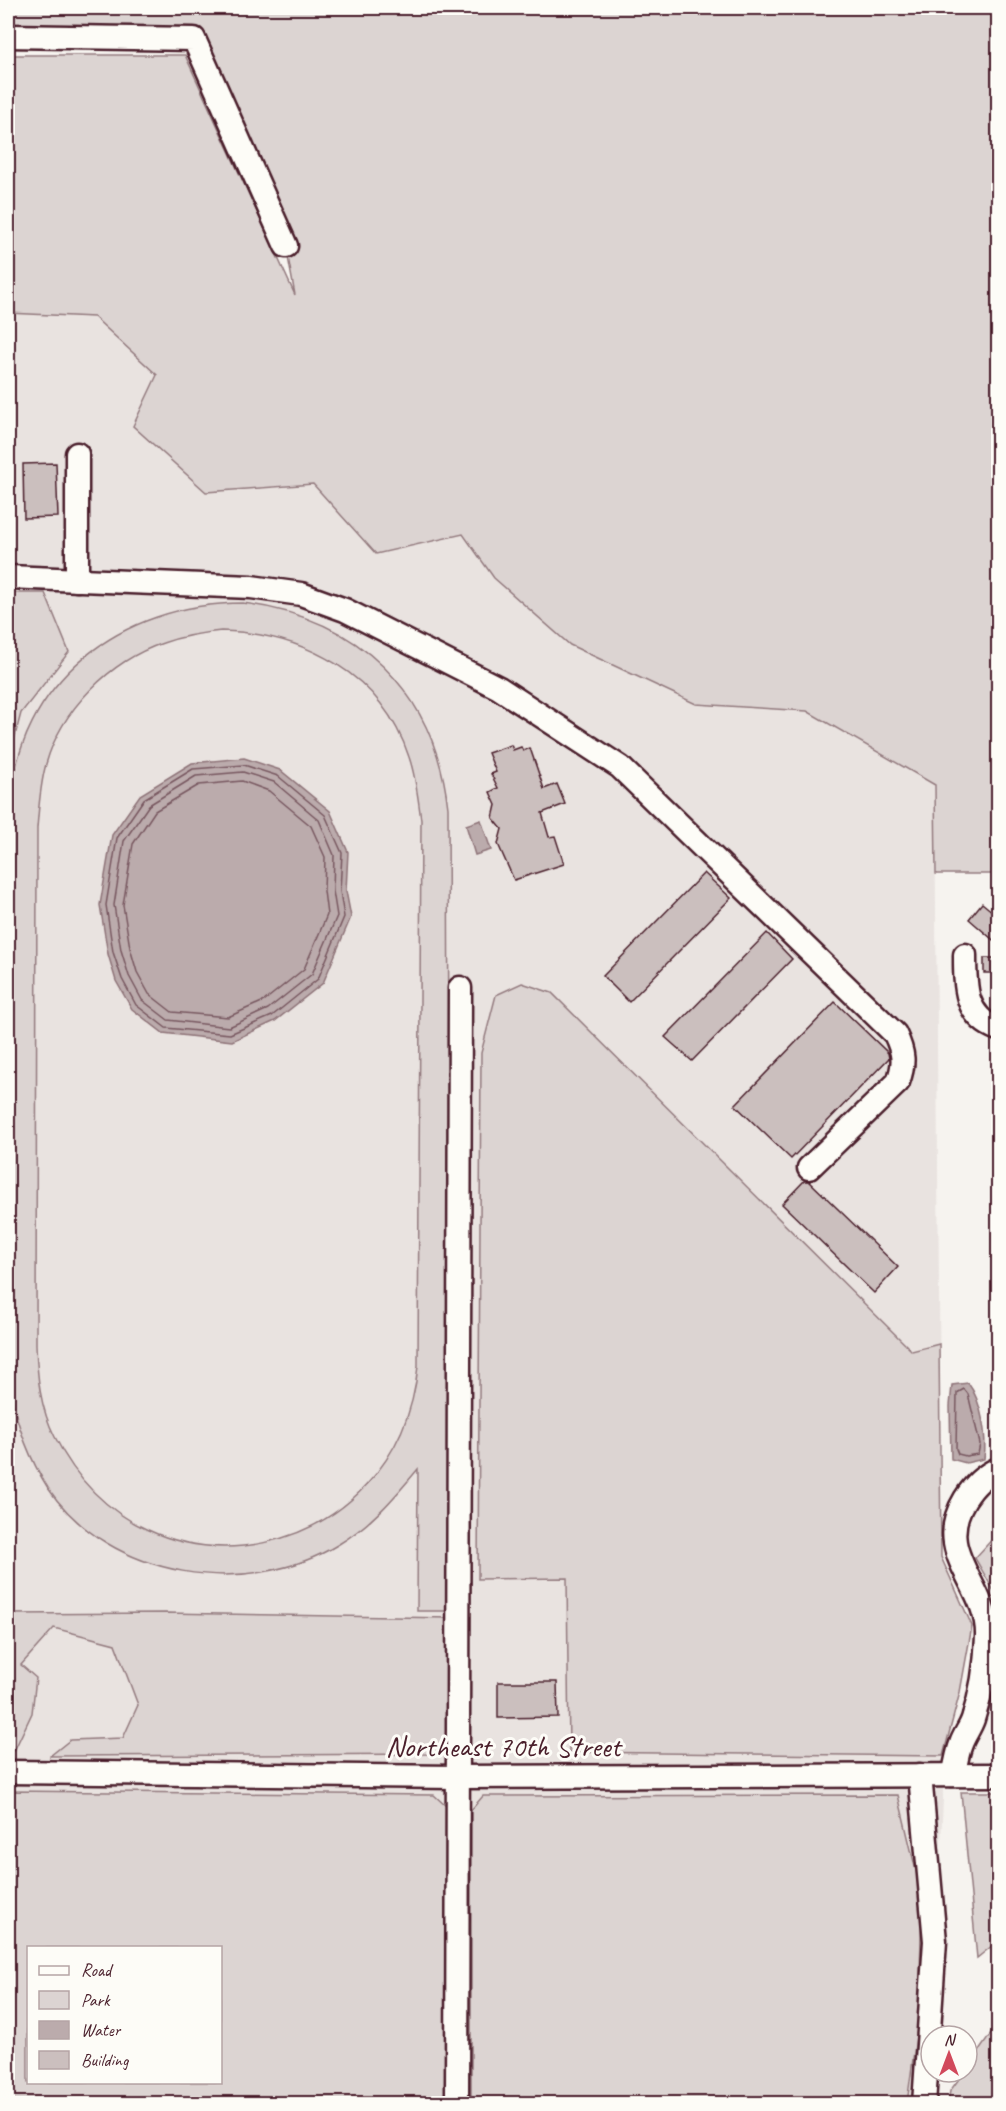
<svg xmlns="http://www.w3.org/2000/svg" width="1006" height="2111" font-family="Caveat,sans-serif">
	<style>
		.built { fill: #e9e3e0; fill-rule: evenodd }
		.green { fill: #dcd4d2; stroke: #937a7e; stroke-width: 1.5; fill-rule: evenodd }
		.water { fill: #bbabac; stroke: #8e7378; stroke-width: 1.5 }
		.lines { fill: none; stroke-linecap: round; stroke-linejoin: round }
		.shore { stroke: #77575f; stroke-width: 1.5 }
		.building { fill: #cbbfbe; stroke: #4a1f2b; stroke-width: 1.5 }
		.minor-casing { stroke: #4a1f2b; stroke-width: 27 }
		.minor { stroke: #fdfcf7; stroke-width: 22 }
		.labels { text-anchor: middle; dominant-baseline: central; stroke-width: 6; stroke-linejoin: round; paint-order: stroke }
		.street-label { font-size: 30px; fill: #4a1f2b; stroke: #fdfcf7 }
	</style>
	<rect width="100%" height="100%" fill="#f6f3ef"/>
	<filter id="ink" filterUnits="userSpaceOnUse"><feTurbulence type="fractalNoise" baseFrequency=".0167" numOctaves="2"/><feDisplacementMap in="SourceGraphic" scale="12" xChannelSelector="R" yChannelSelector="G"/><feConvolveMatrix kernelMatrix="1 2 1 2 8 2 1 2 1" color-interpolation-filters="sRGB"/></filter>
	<g filter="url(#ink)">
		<!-- built -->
		<path class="built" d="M8,55H185L296,298L695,704L807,711L935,785L943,1799L929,2103L8,2104ZM28,1948H220V2082H28Z"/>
		<!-- green -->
		<g class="green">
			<polygon points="8,8 998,8 998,874 936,874 935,785 807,711 696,704 570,645 494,578 463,534 376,554 313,484 206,492 133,426 157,375 94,317 8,313 8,55 185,55 295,295 286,246 194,39 8,36"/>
			<polygon points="8,593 45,593 69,652 21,713 8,763"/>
			<path d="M243,603C359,618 435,691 448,808L451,1611H417L418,1469C394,1498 372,1524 339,1544C249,1600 109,1579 48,1488C29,1458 17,1425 10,1390V808C17,681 121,603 243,603ZM221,631C303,633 382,674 409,757C416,777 418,798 421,820L418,1366C399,1563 145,1617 55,1437C40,1408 37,1376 36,1344L37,828C39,806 40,785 46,764C61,710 110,661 163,643C182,636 201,633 221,631Z"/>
			<polygon points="522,983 552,993 912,1351 939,1344 941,1557 972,1626 960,1692 943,1756 569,1752 567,1578 478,1579 481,1053 496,995"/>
			<polygon points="998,1533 998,1598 975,1558"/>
			<polygon points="165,1613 450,1618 449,1744 439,1754 50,1756 70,1740 123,1738 138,1705 115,1644 54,1628 21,1665 36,1678 32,1713 14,1751 8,1751 8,1614"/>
			<path d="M8,1791L434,1795L447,1807L449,2103H8ZM28,1948H220V2082H28Z"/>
			<polygon points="961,1792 998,1792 998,1941 977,1958"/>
			<polygon points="898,1795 922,1896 919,2015 907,2103 471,2103 471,1810 483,1796"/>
			<polygon points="998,2024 998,2103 948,2103 950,2091 964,2072 967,2072 967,2068"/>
		</g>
		<!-- water -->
		<g class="water">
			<polygon points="244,758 280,770 330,811 348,852 346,891 351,917 323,983 275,1021 232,1041 163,1033 132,1009 116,981 108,954 100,905 112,835 140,795 192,763"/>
			<polygon points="481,820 491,850 475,855 466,825"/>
			<path d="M968,1383C982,1401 987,1437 984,1459L966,1463L951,1459L950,1406L952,1385Z"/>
		</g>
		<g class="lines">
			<!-- shore -->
			<g class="shore">
				<polygon points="244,765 278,776 325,815 342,853 340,891 344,917 318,979 272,1016 230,1034 166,1028 136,1005 122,979 113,952 106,905 117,838 144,799 193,769"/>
				<polygon points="243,772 274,782 319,820 334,855 333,891 337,916 312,974 268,1009 229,1027 168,1020 142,1000 129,976 121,950 114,905 124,841 149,805 196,776"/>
				<polygon points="242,781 269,791 311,826 325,857 324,891 327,915 304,969 264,1001 228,1017 172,1012 149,994 137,972 130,948 123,905 133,844 155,811 199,785"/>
				<polygon points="964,1389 968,1394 980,1444 978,1454 966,1456 958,1454 956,1449 957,1393"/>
			</g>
		</g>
		<!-- building -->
		<g class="building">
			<polygon points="56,463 58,517 24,518 23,464"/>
			<polygon points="511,745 513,750 521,747 523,751 530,748 544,789 557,784 565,804 542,813 549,837 555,836 564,864 514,880 498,844 502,829 493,818 496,805 490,792 498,788 491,774 496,772 488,753"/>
			<polygon points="704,873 731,898 629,1002 603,976"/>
			<polygon points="982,903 999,917 999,945 969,919"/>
			<polygon points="767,933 792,959 692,1061 665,1037"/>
			<rect x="984" y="958" width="15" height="15"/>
			<polygon points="835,1002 888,1053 889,1058 791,1159 735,1105"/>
			<polygon points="804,1181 809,1181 898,1267 874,1293 782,1204"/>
			<polygon points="498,1682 557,1682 558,1717 498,1718"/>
		</g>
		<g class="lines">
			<defs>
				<g id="minor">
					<polyline points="8,36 194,39 286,246"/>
					<polyline points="77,454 77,580"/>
					<path d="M8,577L251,587L301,594L345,610L499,688L620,767L895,1034C904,1053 905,1063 898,1082L809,1168"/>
					<path d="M965,955C965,987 965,1017 998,1029"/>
					<polyline points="8,1772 457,1777 998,1775"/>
					<polyline points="920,1775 935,1941 924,2104"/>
					<path d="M953,1775C956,1765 957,1754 961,1744C964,1735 970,1728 973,1719C981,1695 986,1663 987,1637C989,1584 931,1554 965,1499C974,1485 983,1476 998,1469"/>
					<polyline points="457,2104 460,988"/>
				</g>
			</defs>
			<!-- minor casing -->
			<use href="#minor" class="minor-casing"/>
			<!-- minor -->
			<use href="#minor" class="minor"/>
		</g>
	</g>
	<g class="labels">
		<!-- street labels -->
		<g class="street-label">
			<text x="503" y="1746">Northeast 70th Street</text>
		</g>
	</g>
	<!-- margin -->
	<rect width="1006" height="2111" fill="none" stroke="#fdfcf7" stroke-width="30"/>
	<rect x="15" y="15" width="976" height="2081" fill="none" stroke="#4a1f2b" stroke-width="2" filter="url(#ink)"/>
	<!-- legend -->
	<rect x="27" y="1946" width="195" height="138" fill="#fdfcf7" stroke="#b5a4a5" stroke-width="1.5"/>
	<rect x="39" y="1966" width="30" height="9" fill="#fdfcf7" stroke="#b5a4a5" stroke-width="1.5"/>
	<text x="81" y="1976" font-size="18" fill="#4a1f2b">Road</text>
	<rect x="39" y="1991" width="30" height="18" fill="#dcd4d2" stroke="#b5a4a5" stroke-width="1.5"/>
	<text x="81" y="2006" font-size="18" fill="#4a1f2b">Park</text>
	<rect x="39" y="2021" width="30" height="18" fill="#bbabac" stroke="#b5a4a5" stroke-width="1.5"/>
	<text x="81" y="2036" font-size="18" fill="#4a1f2b">Water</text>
	<rect x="39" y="2051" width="30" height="18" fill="#cbbfbe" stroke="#b5a4a5" stroke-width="1.5"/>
	<text x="81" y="2066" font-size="18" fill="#4a1f2b">Building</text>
	<!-- north arrow -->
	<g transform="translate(949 2054)"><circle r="28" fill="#fdfcf7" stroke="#b5a4a5" stroke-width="1.5"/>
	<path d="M0-4.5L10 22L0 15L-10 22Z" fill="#d1495b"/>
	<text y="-9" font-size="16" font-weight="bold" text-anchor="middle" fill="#4a1f2b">N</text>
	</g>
</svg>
